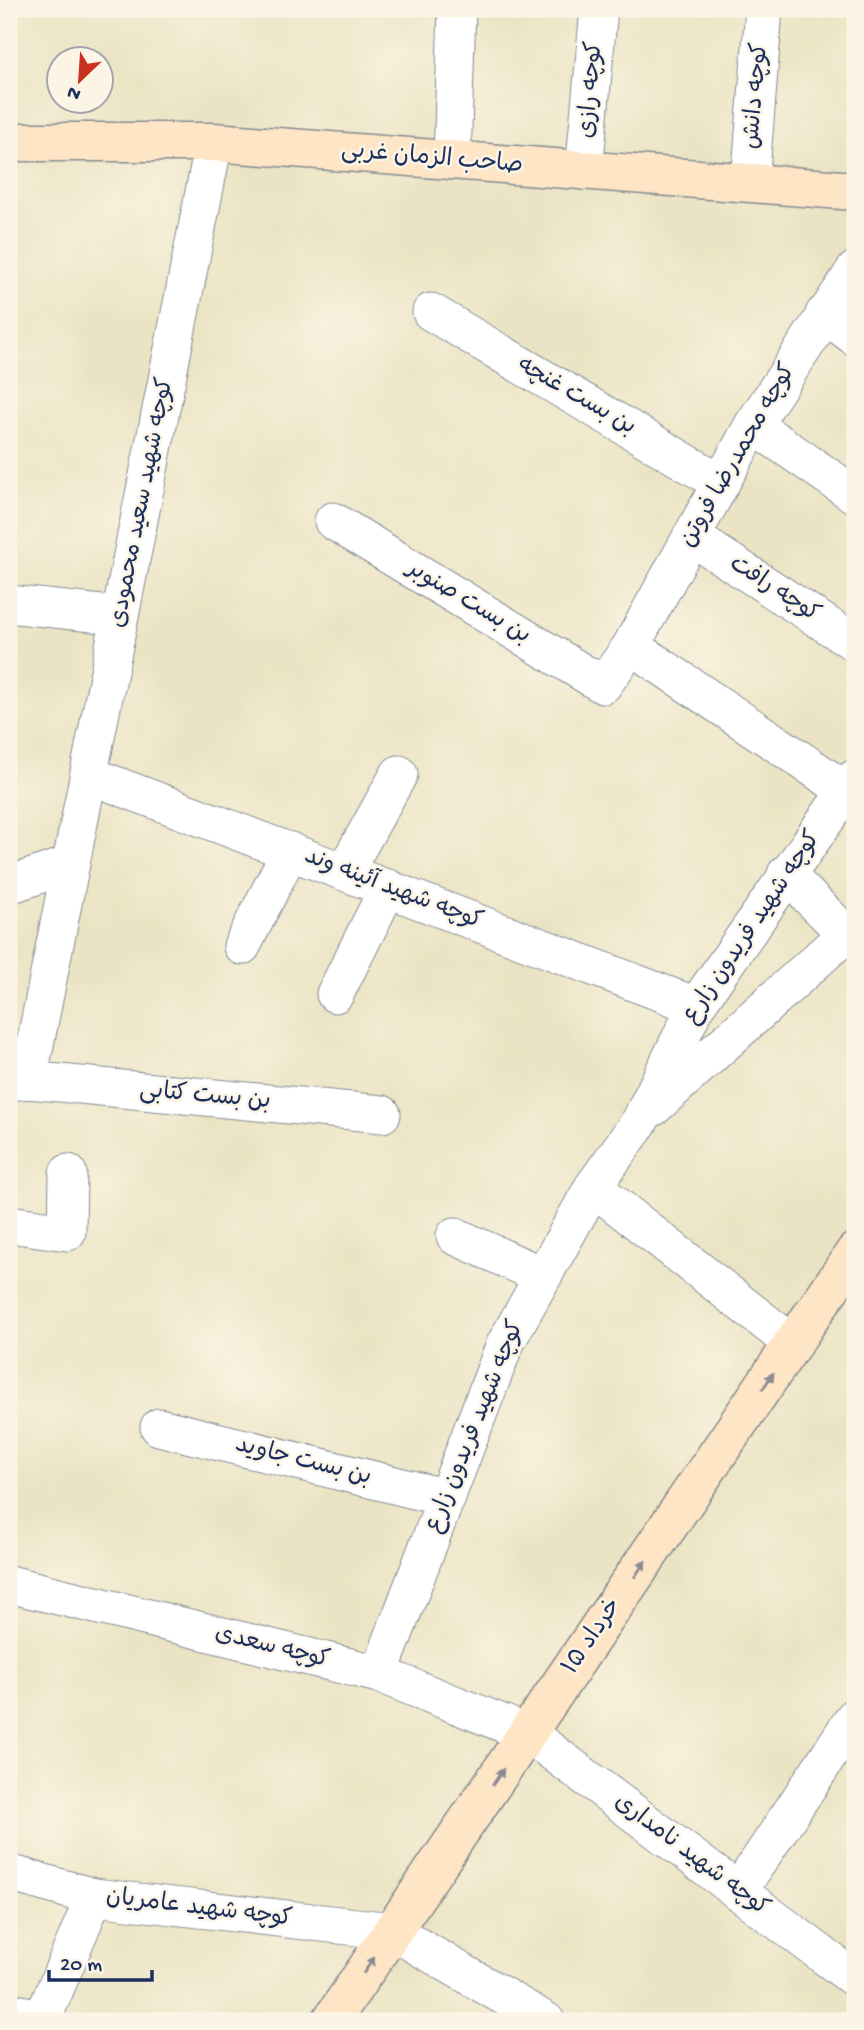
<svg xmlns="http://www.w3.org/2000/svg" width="864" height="2030" font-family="'Gochi Hand','Playpen Sans Arabic',sans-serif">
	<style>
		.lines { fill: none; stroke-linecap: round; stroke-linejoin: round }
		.street-casing { stroke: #838a91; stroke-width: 39 }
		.secondary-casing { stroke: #838a91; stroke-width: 41 }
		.street { stroke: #fff; stroke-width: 37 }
		.secondary { stroke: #fde5c5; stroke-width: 38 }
		.oneway { fill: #8c8a92 }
		.labels { text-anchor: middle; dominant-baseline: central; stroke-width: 5; stroke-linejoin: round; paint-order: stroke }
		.street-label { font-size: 24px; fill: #1b2f5e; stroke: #fcf5e5 }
	</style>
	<rect width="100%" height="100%" fill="#fcf5e5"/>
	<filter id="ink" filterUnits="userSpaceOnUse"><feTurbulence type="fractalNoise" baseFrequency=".0143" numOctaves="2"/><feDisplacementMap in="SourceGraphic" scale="14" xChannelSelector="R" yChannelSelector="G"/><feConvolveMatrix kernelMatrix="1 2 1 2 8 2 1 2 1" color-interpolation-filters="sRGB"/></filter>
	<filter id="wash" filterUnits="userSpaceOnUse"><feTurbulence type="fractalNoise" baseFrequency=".00686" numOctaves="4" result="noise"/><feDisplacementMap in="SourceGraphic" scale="28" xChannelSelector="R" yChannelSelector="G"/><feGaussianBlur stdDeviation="1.57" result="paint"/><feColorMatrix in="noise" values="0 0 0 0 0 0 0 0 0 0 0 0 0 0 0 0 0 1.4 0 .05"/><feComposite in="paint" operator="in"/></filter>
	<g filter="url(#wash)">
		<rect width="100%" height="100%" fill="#ebe4c4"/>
	</g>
	<g filter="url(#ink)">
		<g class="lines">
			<defs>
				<g id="street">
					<polyline points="452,160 457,9"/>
					<polyline points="584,171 599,9"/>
					<polyline points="750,183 764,9"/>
					<polyline points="431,312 721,483"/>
					<polyline points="824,314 855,337"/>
					<polyline points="753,425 855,495"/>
					<polyline points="333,521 603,685 631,646 753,425 855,270"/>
					<polyline points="692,537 855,643"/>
					<polyline points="9,604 120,616"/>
					<polyline points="631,646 847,791"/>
					<polyline points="89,775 696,1006"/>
					<polyline points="345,871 399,774"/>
					<polyline points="786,874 846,934 855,941"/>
					<polyline points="9,885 71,864"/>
					<polyline points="242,946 290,851"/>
					<polyline points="335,994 388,888"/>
					<polyline points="28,1080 214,142"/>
					<polyline points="9,1082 28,1080 382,1114"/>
					<polyline points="654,1107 846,934"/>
					<polyline points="593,1187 793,1344"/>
					<polyline points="9,1224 67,1232 68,1173"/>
					<polyline points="455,1236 543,1276"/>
					<polyline points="159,1427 447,1498"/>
					<polyline points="9,1584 379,1674 527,1733 855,1979"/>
					<polyline points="379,1674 505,1344 593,1187 640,1121 696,1006 855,778"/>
					<polyline points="9,1873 94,1897 392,1931 546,2021"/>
					<polyline points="738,1892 855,1716"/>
					<polyline points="9,2012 43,2018 94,1897"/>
				</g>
				<g id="secondary">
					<polyline points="9,142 214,142 855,191"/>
					<polyline points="331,2021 855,1252"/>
				</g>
			</defs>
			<!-- street casing -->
			<use href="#street" class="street-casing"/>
			<!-- secondary casing -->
			<use href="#secondary" class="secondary-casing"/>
			<!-- street -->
			<use href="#street" class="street"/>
			<!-- secondary -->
			<use href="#secondary" class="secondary"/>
		</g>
		<!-- one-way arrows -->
		<defs><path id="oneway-solid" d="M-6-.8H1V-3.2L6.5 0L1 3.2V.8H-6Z" transform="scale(1.75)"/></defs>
		<g class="oneway">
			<use href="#oneway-solid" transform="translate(768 1381) rotate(-56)"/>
			<use href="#oneway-solid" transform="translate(640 1569) rotate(-56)"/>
			<use href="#oneway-solid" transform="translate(498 1777) rotate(-56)"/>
			<use href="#oneway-solid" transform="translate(369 1965) rotate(-56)"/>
		</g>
	</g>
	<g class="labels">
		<!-- street labels -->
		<g class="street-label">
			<text transform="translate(592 90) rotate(-85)">کوچه رازی</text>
			<text transform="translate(757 96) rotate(-85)">کوچه دانش</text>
			<text transform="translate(432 159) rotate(5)">صاحب الزمان غربی</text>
			<text transform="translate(576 397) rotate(30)">بن بست غنچه</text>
			<text transform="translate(739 456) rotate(-60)">کوچه محمدرضا فروتن</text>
			<text transform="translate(143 503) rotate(-79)">کوچه شهید سعید محمودی</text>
			<text transform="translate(774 590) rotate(33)">کوچه رافت</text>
			<text transform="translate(468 603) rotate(31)">بن بست صنوبر</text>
			<text transform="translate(393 890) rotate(21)">کوچه شهید آئینه وند</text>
			<text transform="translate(753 928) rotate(-56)">کوچه شهید فریدون زارع</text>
			<text transform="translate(205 1097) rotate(5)">بن بست کتابی</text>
			<text transform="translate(476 1427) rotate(-68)">کوچه شهید فریدون زارع</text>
			<text transform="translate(303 1462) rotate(14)">بن بست جاوید</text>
			<text transform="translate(593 1637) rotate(-56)">۱۵ خرداد</text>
			<text transform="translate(272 1648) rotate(14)">کوچه سعدی</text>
			<text transform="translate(691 1856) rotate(37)">کوچه شهید نامداری</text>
			<text transform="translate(199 1909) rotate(7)">کوچه شهید عامریان</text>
		</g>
	</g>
	<!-- margin -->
	<rect width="864" height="2030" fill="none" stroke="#fcf5e5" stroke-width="35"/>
	<!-- north arrow -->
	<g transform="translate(80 80) rotate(205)"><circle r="33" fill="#fcf5e5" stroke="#a2a6af" stroke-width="2"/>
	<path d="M0-5L12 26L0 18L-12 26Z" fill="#c8321e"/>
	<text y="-10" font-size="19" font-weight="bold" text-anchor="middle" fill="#1b2f5e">N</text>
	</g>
	<!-- scale -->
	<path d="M49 1970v10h103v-10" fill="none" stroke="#1b2f5e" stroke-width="3.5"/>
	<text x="60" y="1970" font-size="21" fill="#1b2f5e" stroke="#fcf5e5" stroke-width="5" paint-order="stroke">20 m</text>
</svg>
